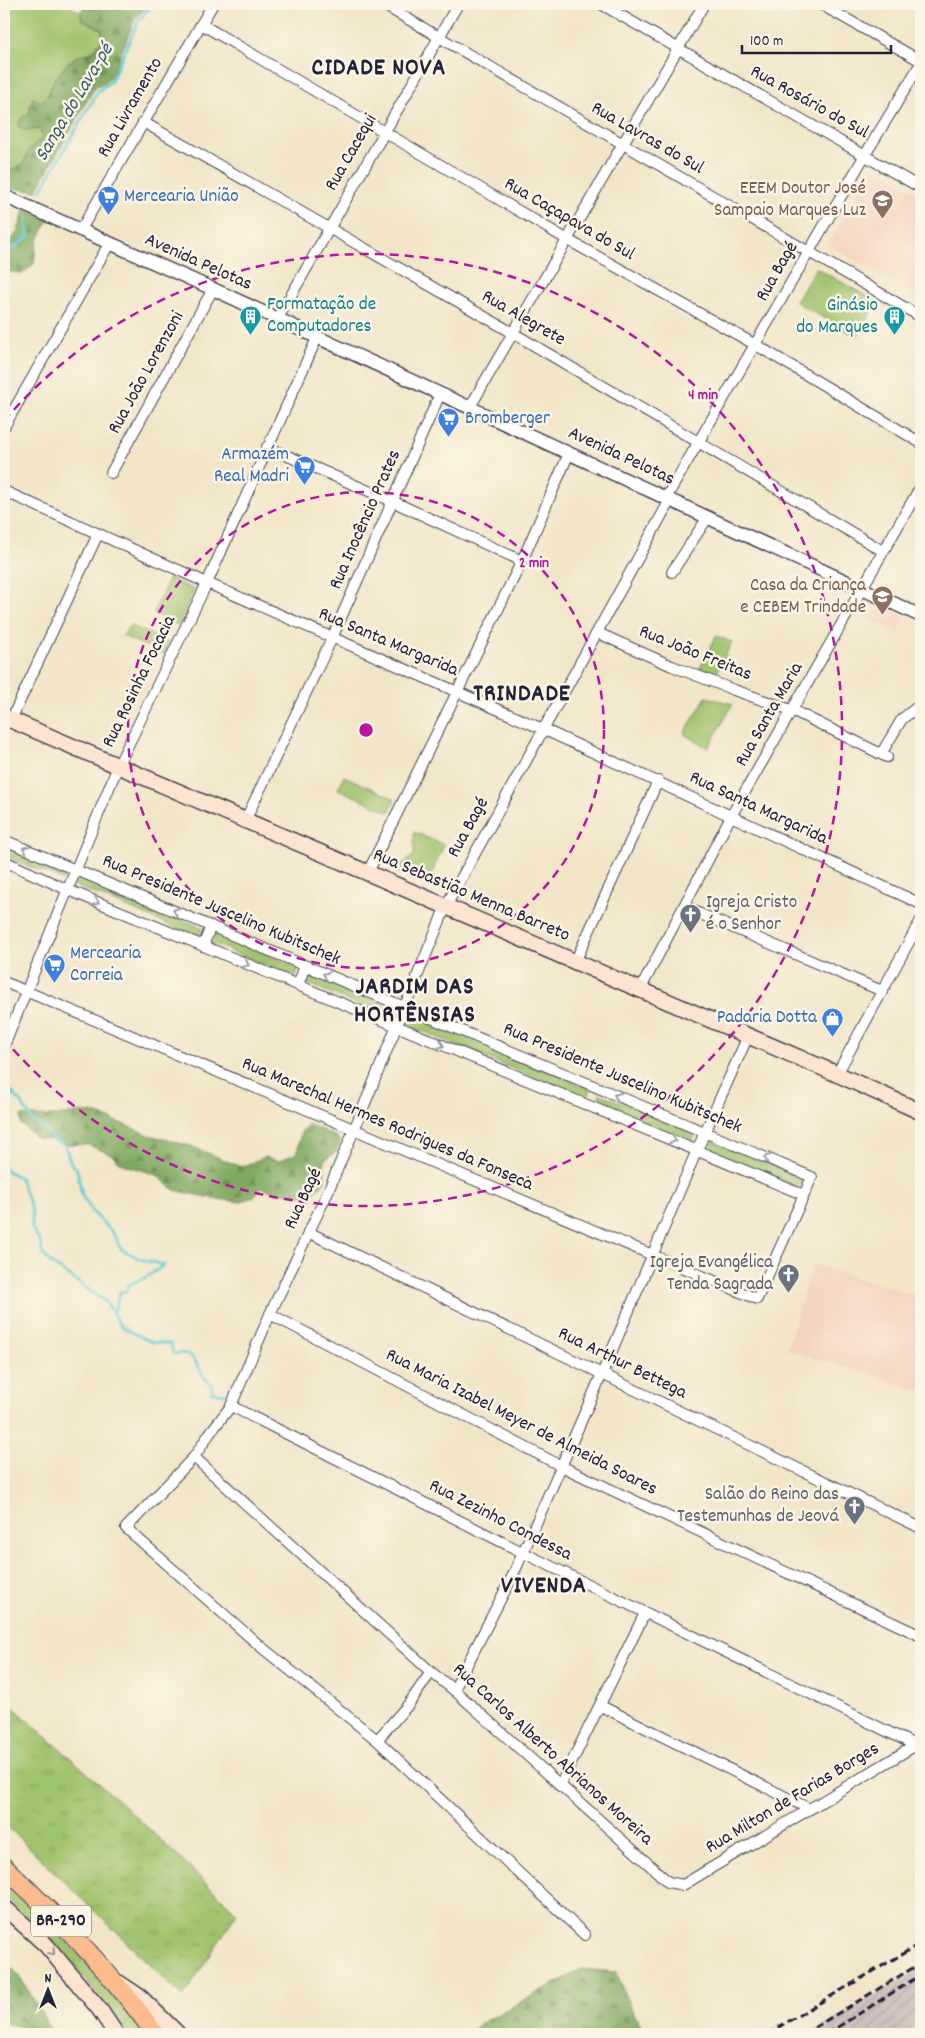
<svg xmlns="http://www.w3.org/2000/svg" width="925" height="2038" font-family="Dekko,sans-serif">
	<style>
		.built { fill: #f4d3c1 }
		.industrial { fill: url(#industrial-furrows) }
		.green { fill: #a0c36d; stroke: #617254 }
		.forest { fill: url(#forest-firs); stroke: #51664e }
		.park { fill: url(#park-tufts); stroke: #617254 }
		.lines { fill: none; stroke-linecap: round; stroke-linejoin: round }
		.stream { stroke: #5dcad0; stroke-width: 3 }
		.minor-casing { stroke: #413f50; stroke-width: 12 }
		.tertiary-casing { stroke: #413f50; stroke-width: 15 }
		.secondary-casing { stroke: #413f50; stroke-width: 18 }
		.trunk-casing { stroke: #413f50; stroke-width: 20 }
		.minor { stroke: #fff; stroke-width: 10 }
		.tertiary { stroke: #fff; stroke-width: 12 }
		.secondary { stroke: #fde4d1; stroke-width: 15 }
		.trunk { stroke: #fbbb8d; stroke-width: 18 }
		.rail { stroke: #22223b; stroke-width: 3; stroke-dasharray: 8 4; stroke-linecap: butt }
		.oneway { stroke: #9c9ca7 }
		.oneway2 { stroke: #9a8d8e }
		.ring { fill: none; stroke: #b5179e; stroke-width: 2.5; stroke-dasharray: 9 6 }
		.labels { text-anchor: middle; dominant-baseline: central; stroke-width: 5; stroke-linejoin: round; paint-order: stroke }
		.shield { fill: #fcf5e5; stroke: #63616e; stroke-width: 1 }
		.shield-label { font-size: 18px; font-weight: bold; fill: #22223b }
		.street-label { font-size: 19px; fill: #22223b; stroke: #fcf5e5 }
		.education-label { font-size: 19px; fill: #785e54; stroke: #fcf5e5; text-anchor: end }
		.shop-label { font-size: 19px; fill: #366cbe; stroke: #fcf5e5; text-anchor: start }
		.culture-label { font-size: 19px; fill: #0d838f; stroke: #fcf5e5; text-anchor: start }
		.worship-label { font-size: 19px; fill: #5b616d; stroke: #fcf5e5; text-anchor: end }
		.water-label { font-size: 20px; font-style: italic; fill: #375d6f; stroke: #fcf5e5 }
		.district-label { font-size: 24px; font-weight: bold; letter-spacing: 1px; fill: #22223b; stroke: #fcf5e5 }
		.centre { fill: #b5179e; stroke: #fcf5e5; stroke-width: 2.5 }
		.ring-label { font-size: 15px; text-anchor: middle; font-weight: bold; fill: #b5179e; stroke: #fcf5e5; stroke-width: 5; stroke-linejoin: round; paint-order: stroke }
	</style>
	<defs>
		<pattern id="industrial-furrows" width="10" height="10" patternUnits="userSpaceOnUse" patternTransform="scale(1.25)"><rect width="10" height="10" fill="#d0c0bc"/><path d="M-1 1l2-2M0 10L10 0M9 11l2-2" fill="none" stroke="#b2a5a2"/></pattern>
		<pattern id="forest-firs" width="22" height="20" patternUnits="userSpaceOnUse" patternTransform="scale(1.25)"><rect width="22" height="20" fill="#80a960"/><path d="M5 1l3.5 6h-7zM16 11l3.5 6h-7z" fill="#688950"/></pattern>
		<pattern id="park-tufts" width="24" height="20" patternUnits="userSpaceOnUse" patternTransform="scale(1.25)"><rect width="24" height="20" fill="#a0c36d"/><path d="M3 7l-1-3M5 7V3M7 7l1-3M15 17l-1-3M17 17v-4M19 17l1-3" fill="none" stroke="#8aa75f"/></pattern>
	</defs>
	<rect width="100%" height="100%" fill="#fcf5e5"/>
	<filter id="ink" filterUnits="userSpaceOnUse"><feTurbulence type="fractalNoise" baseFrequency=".02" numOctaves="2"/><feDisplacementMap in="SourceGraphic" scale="10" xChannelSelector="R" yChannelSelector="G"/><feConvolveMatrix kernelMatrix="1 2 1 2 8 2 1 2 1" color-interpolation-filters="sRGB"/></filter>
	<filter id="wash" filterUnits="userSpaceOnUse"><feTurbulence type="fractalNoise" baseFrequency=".0096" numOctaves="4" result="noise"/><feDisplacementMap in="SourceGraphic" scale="20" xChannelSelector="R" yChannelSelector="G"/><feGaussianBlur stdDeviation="1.12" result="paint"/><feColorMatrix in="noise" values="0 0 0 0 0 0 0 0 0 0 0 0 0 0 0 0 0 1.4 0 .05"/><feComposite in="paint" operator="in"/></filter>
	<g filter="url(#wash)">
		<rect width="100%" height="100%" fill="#f2e5c8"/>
		<!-- built -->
		<g class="built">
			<polygon points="873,167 921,195 921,297 827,244"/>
			<polygon points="867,598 906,617 898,633 859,614"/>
			<polygon points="812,1264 921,1297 921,1391 787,1349"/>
		</g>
		<!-- industrial -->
		<polygon class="industrial" points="921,1967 921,2008 916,2034 810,2034"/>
		<!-- green -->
		<g class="green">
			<path d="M4,4H64L81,12L82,19L101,29L103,37L93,52L76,57L66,65L54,80L47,97L19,121V127L28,131L39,129L42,134V139C30,144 32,152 25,161C20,169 10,169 4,174Z"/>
			<polygon points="816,268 877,302 857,337 796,302"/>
			<polygon points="169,578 194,590 178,625 153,613"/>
			<polygon points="130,625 169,643 164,654 123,636"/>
			<polygon points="716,636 732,642 714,678 699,670"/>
			<polygon points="706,697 733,704 708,748 684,734"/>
			<polygon points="344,776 395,799 389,812 338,789"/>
			<polygon points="414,832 444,845 427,884 397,872 402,864 414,855"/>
			<polygon points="4,845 67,871 63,880 4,856"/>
			<polygon points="78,876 202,928 198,937 74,885"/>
			<polygon points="216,933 299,968 295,978 212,943"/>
			<polygon points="309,973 391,1007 387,1017 305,982"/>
			<polygon points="411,1015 590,1089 586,1099 408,1025"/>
			<polygon points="600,1094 696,1133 692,1143 596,1103"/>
			<polygon points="713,1141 802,1178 798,1187 709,1150"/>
			<polygon points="4,1879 32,1905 96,1974 143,2034 128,2034 65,1953 4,1895"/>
		</g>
		<!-- forest -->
		<g class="forest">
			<path d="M96,4L107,6L111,4H149L135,19L113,72L108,80L95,87L36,191L10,188L4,183V174L23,164L30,148L42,138V134L39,129C31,128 26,133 19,127C19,118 23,116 30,113V104L33,98L40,102L47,97L54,80L66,65L76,57L93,52L103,37L101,29L81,19V12L85,5Z"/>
			<path d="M24,208L49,219L37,242L34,264L23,273L4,272V246C17,240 22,221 24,208Z"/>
			<polygon points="81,1112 98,1114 149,1135 191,1146 241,1167 265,1157 279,1161 297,1153 301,1132 308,1124 337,1137 340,1141 336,1152 324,1160 325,1182 311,1196 280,1193 262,1188 254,1196 242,1202 216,1199 174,1190 157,1175 122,1164 112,1155 89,1145 65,1144 53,1140 36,1138 21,1124 21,1116 57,1116"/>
			<polygon points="4,1962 19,1975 53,2033 4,2023"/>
			<path d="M582,1969L617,1972C624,1995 632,2016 649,2034H466L487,2020Z"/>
		</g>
		<!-- park -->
		<polygon class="park" points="4,1699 129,1810 237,1913 183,1997 4,1823"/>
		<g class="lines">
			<!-- stream -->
			<g class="stream">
				<polyline points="40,192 98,91 111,81 139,20 153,4"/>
				<polyline points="4,251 12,249 28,237 27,218"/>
				<polyline points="4,1083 23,1105 33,1122 45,1128 53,1140 65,1144 70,1162 77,1169 82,1195 92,1211 113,1233 121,1249 140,1259 164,1265 150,1275 129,1285 127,1291 120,1292 114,1312"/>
				<path d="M4,1169L20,1178L32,1211V1229L40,1241L43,1255L52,1264L106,1302L121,1327L151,1342L171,1344L173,1354C202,1349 194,1373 212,1385V1392L224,1394"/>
			</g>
		</g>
	</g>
	<g filter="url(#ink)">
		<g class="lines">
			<defs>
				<g id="minor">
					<polyline points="382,4 921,317"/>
					<polyline points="601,4 921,188"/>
					<polyline points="820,4 921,61"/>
					<polyline points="201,24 568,240 756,345 921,443"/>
					<polyline points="143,122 513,333 883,551"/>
					<polyline points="80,231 213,4"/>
					<polyline points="277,320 458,4"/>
					<polyline points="470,407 704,4"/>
					<polyline points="4,427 109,244"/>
					<polyline points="267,447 394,502 522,561"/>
					<polyline points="111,473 213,289"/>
					<polyline points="4,491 207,583 545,730 921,904"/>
					<polyline points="666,498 865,155 921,63"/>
					<polyline points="672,572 708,517"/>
					<polyline points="598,633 672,666 734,690 794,711 887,757"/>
					<polyline points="11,720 98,534"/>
					<polyline points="881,754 902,719 916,708"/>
					<polyline points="245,821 332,638 440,394"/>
					<polyline points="4,840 812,1177 757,1299 4,982"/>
					<polyline points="4,861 66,889 804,1195"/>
					<polyline points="367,874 522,561 569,453"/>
					<polyline points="684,907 882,991"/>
					<polyline points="203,946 211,926"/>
					<polyline points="575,962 658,781"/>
					<polyline points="298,985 305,966"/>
					<polyline points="640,990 731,816 921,486"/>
					<polyline points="4,1046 118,766 207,583 317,338"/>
					<polyline points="837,1074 921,920"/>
					<polyline points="308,1232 921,1528"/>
					<polyline points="270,1314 561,1466 921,1636"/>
					<polyline points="231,1406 522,1552 915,1745"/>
					<polyline points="194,1457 210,1433 231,1406 270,1314 326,1196 354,1130 446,906 670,500"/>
					<polyline points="454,1690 513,1575 602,1374 697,1150 748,1036"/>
					<polyline points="601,1706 810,1809"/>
					<polyline points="377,1740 260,1646 126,1528 194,1457 431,1672"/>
					<polyline points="560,1786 645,1613"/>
					<polyline points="585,1935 377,1740 408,1705 431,1672 454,1690 654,1869 668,1882 683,1885 921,1742"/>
				</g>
				<polyline id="tertiary" points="4,196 213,289 921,616"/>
				<g id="secondary">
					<polyline points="4,717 837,1074 921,1112"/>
					<polyline points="4,1907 46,1945 100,2010 116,2034"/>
					<polyline points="119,1983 140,1997 178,2034"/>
				</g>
				<path id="trunk" d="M4,1867C60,1919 111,1972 155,2034"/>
			</defs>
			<!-- minor casing -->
			<use href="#minor" class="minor-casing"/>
			<!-- tertiary casing -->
			<use href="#tertiary" class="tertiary-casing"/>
			<!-- secondary casing -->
			<use href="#secondary" class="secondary-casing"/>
			<!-- trunk casing -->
			<use href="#trunk" class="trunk-casing"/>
			<!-- minor -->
			<use href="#minor" class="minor"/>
			<!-- tertiary -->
			<use href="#tertiary" class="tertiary"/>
			<!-- secondary -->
			<use href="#secondary" class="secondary"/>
			<!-- trunk -->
			<use href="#trunk" class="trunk"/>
			<!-- rail -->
			<g class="rail">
				<polyline points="767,2034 921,1943"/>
				<polyline points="804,2034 921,1963"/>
				<polyline points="827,2034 919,1976"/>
			</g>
		</g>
		<!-- one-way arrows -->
		<defs><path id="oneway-chevron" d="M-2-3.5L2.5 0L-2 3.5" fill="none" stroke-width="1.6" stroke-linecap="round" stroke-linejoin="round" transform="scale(1.25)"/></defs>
		<g class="oneway">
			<use href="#oneway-chevron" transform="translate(26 849) rotate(-158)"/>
			<use href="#oneway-chevron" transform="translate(96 902) rotate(23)"/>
			<use href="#oneway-chevron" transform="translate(176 911) rotate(-157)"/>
			<use href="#oneway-chevron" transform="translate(246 964) rotate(23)"/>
			<use href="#oneway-chevron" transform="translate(326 975) rotate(-157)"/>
			<use href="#oneway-chevron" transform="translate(441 1045) rotate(22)"/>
			<use href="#oneway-chevron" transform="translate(617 1096) rotate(-157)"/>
			<use href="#oneway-chevron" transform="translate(673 1140) rotate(22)"/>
			<use href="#oneway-chevron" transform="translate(767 1158) rotate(-158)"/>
		</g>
		<use class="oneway2" href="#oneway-chevron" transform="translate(52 1952) rotate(50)"/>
	</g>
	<!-- distance rings -->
	<g class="ring">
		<circle cx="366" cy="730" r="238"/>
		<path d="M4 421A476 476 0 1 1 4 1039"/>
	</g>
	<!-- icons -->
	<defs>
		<symbol id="supermarket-pin" viewBox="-11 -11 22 30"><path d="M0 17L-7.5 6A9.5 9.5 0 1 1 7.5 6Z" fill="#3f7fe0" stroke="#fcf5e5"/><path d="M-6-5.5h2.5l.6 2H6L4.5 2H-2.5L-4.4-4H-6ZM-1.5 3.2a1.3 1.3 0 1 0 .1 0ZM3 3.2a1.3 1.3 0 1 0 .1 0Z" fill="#fff"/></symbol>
		<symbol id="school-pin" viewBox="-11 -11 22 30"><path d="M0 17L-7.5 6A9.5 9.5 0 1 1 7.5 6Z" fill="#8d6e63" stroke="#fcf5e5"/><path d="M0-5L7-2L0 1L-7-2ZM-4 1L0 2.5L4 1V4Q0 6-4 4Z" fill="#fff"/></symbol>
		<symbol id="building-pin" viewBox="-11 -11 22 30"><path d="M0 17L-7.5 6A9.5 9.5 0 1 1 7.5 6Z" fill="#0f9aa8" stroke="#fcf5e5"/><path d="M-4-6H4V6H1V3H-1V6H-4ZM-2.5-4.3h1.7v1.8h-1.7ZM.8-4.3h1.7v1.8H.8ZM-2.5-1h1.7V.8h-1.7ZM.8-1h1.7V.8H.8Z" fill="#fff"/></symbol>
		<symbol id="church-pin" viewBox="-11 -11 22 30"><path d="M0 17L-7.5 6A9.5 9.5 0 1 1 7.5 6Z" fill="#6b7280" stroke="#fcf5e5"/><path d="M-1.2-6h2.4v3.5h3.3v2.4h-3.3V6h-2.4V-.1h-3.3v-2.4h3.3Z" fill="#fff"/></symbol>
		<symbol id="shop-pin" viewBox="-11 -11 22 30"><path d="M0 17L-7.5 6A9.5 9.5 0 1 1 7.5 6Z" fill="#3f7fe0" stroke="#fcf5e5"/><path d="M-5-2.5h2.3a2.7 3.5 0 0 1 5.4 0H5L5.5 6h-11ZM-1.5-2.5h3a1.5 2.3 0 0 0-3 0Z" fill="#fff"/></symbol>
	</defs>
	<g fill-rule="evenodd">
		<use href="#supermarket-pin" x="96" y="184" width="25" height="34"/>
		<use href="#school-pin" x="870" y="188" width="25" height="34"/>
		<use href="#building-pin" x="238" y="304" width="25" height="34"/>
		<use href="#building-pin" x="882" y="304" width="25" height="34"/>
		<use href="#supermarket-pin" x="436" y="406" width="25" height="34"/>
		<use href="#supermarket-pin" x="292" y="454" width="25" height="34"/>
		<use href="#school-pin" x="870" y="584" width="25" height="34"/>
		<use href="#church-pin" x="678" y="902" width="25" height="34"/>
		<use href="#supermarket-pin" x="42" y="952" width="25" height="34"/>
		<use href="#shop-pin" x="820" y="1006" width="25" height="34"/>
		<use href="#church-pin" x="776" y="1262" width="25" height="34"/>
		<use href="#church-pin" x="842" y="1494" width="25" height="34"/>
	</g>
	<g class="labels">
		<!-- shield labels -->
		<rect class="shield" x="31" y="1905.5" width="60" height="31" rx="4"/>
		<g class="shield-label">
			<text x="61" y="1921">BR-290</text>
		</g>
		<!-- street labels -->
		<g class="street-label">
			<text transform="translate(809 103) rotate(29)">Rua Rosário do Sul</text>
			<text transform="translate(131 108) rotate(-60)">Rua Livramento</text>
			<text transform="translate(647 139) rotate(30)">Rua Lavras do Sul</text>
			<text transform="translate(352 153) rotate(-60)">Rua Cacequi</text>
			<text transform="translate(569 220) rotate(30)">Rua Caçapava do Sul</text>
			<text transform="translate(198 263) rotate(24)">Avenida Pelotas</text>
			<text transform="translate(778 272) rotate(-60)">Rua Bagé</text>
			<text transform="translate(523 319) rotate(30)">Rua Alegrete</text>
			<text transform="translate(147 373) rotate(-61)">Rua João Lorenzoni</text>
			<text transform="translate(621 457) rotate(25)">Avenida Pelotas</text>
			<text transform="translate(366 520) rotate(-66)">Rua Inocêncio Prates</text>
			<text transform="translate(388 643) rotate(23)">Rua Santa Margarida</text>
			<text transform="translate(695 654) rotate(22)">Rua João Freitas</text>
			<text transform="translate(140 682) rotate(-64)">Rua Rosinha Focacia</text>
			<text transform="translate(770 715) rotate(-60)">Rua Santa Maria</text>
			<text transform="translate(758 809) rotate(25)">Rua Santa Margarida</text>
			<text transform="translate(469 828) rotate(-61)">Rua Bagé</text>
			<text transform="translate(471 896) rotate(23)">Rua Sebastião Menna Barreto</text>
			<text transform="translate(221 911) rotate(23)">Rua Presidente Juscelino Kubitschek</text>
			<text transform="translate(622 1079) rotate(23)">Rua Presidente Juscelino Kubitschek</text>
			<text transform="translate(387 1125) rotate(23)">Rua Marechal Hermes Rodrigues da Fonseca</text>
			<text transform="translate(304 1199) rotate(-65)">Rua Bagé</text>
			<text transform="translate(622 1364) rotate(26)">Rua Arthur Bettega</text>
			<text transform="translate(521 1423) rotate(27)">Rua Maria Izabel Meyer de Almeida Soares</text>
			<text transform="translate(500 1521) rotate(27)">Rua Zezinho Condessa</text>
			<text transform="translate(552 1755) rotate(42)">Rua Carlos Alberto Abrianos Moreira</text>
			<text transform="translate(793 1799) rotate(-31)">Rua Milton de Farias Borges</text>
		</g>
		<!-- education labels -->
		<g class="education-label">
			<text x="866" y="189">EEEM Doutor José<tspan x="866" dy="22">Sampaio Marques Luz</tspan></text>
			<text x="866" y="586">Casa da Criança<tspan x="866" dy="22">e CEBEM Trindade</tspan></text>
		</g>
		<!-- shop labels -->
		<g class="shop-label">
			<text x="124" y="197">Mercearia União</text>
			<text x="465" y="419">Bromberger</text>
			<text x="289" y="455" text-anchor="end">Armazém<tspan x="289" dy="22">Real Madri</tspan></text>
			<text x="70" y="954">Mercearia<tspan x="70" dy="22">Correia</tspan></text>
			<text x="817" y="1018" text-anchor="end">Padaria Dotta</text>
		</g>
		<!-- culture labels -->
		<g class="culture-label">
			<text x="267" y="305">Formatação de<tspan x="267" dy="22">Computadores</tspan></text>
			<text x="878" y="306" text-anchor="end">Ginásio<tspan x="878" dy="22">do Marques</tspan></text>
		</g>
		<!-- worship labels -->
		<g class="worship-label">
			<text x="706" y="903" text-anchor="start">Igreja Cristo<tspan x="706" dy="22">é o Senhor</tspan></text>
			<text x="773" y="1263">Igreja Evangélica<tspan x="773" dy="22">Tenda Sagrada</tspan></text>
			<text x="839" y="1495">Salão do Reino das<tspan x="839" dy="22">Testemunhas de Jeová</tspan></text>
		</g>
		<!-- water labels -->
		<g class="water-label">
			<text transform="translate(75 103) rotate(-59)">Sanga do Lava-pé</text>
		</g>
		<!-- district labels -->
		<g class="district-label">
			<text x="379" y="69">CIDADE NOVA</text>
			<text x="522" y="695">TRINDADE</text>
			<text x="415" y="988">JARDIM DAS<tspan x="415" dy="28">HORTÊNSIAS</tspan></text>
			<text x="544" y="1587">VIVENDA</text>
		</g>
	</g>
	<circle cx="366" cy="730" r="8" class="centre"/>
	<g class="ring-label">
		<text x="703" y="399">4 min</text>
		<text x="534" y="567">2 min</text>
	</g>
	<!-- margin -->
	<rect width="925" height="2038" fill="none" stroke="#fcf5e5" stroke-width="20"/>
	<!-- north arrow -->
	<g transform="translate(48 1990)" stroke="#fcf5e5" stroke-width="4" paint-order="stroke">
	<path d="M0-4L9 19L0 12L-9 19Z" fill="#22223b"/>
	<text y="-8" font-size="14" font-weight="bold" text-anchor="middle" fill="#22223b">N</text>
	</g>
	<!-- scale -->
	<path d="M742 45v8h149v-8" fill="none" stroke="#22223b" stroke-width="2.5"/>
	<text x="750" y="45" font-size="15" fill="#22223b" stroke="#fcf5e5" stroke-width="4" paint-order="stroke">100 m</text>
</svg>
